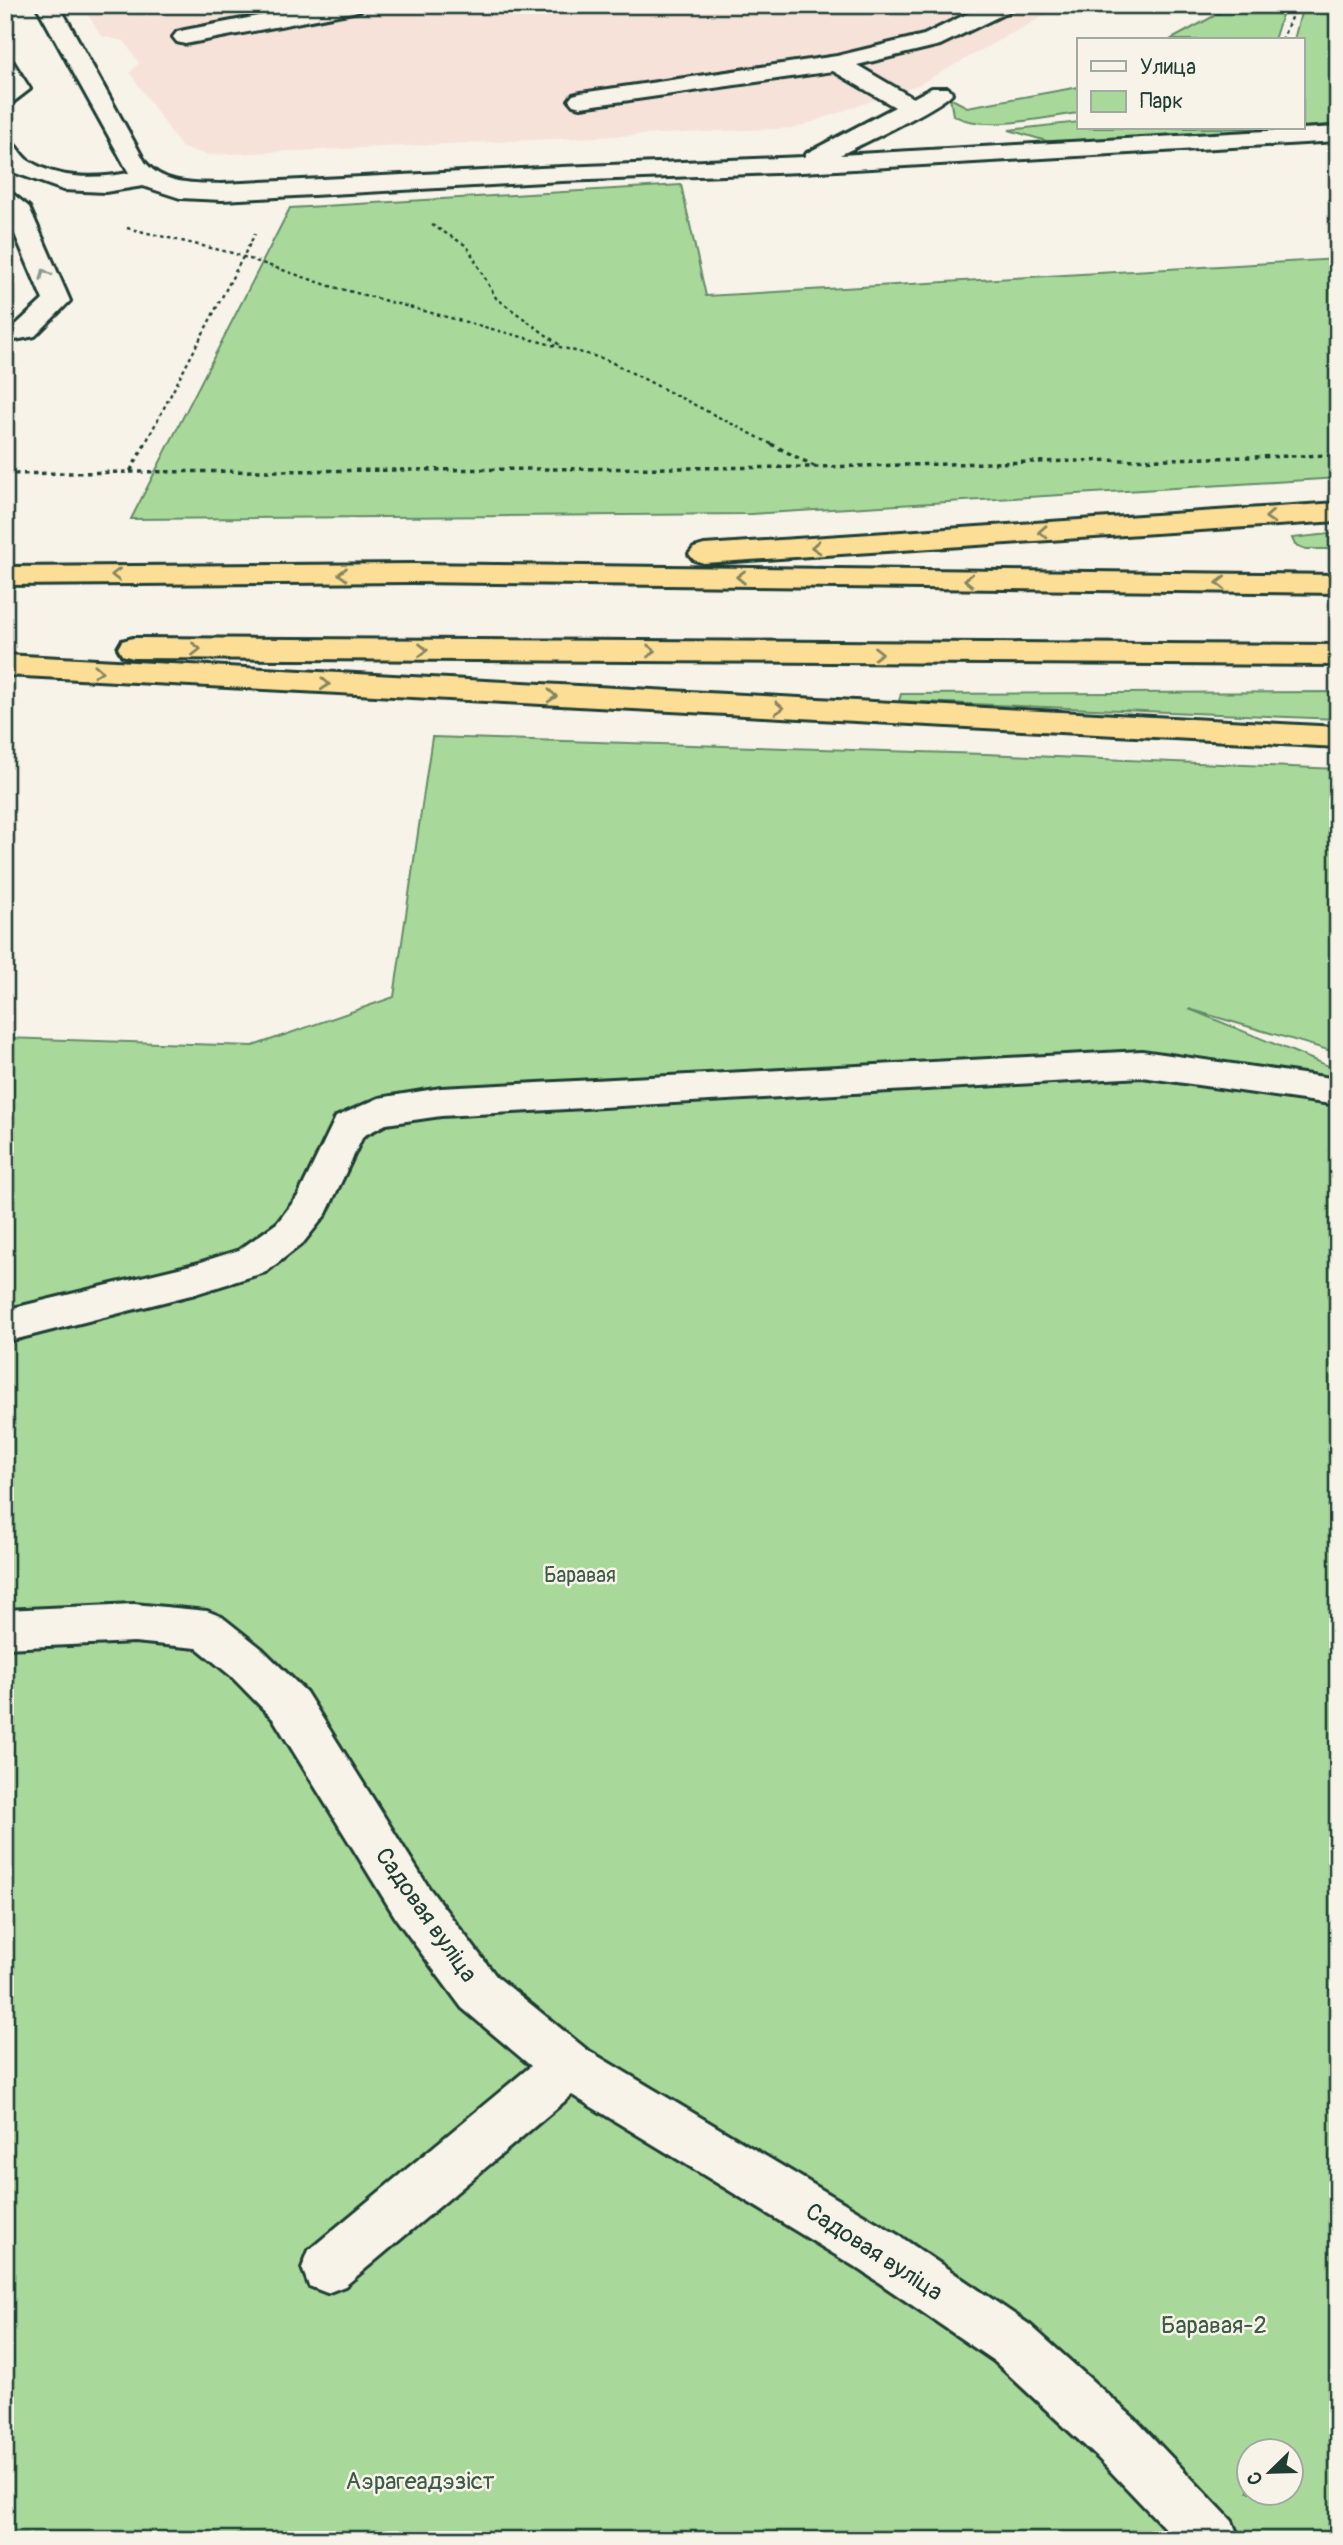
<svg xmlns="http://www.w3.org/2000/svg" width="1343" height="2545" font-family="Pangolin,sans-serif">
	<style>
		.built { fill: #f7e2d9 }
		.green { fill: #a9d99a; stroke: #648b67; stroke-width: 2; fill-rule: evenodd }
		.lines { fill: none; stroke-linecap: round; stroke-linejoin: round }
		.minor-casing { stroke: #1f3d34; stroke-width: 6 }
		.highway-casing { stroke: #1f3d34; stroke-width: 6 }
		.path-far1 { stroke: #1f3d34; stroke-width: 2.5; stroke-dasharray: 3.5 3.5; stroke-linecap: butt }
		.path { stroke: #1f3d34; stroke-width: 3.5; stroke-dasharray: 4.5 4.5; stroke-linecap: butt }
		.minor { fill: #f7f3e8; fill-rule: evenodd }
		.highway { fill: #fdde96; fill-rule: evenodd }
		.oneway { stroke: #8b988e }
		.oneway2 { stroke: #838560 }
		.labels { text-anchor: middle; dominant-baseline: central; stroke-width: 5; stroke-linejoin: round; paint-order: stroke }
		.park-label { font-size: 21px; fill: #3b5c48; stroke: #f7f3e8 }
		.near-street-label { font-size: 24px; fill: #1f3d34; stroke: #f7f3e8 }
		.near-park-label { font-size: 24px; fill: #3b5c48; stroke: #f7f3e8 }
	</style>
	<rect width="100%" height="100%" fill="#f7f3e8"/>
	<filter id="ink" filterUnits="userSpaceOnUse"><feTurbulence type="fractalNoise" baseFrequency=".0143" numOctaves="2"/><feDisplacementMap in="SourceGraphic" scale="14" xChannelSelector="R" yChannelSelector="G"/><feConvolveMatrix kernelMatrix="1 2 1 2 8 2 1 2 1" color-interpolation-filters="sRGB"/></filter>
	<g filter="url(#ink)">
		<!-- built -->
		<polygon class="built" points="82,5 1063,5 920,84 795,128 209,155 182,148 130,73 139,63 124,41 101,36"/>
		<!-- green -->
		<g class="green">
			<polygon points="1234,5 1285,5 1274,40 1170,40"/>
			<polygon points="1303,5 1338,5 1338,124 1303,127 1303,40 1294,40"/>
			<path d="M1079,87V113C1044,117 984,133 953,115L950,98L967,107Z"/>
			<polygon points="1079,122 1079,128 1299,128 1139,142 1050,142 1009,130"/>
			<polygon points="681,185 706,296 1338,259 1338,478 751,514 131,519 290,208"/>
			<polygon points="1338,533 1338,549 1306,549 1295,545 1292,538"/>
			<polygon points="1338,692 1338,719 899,701 901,694"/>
			<path d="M432,737L985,754L1338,769V1053L1189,1009L1338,1070V2540H5V1038L253,1046L394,997ZM1248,2450H1290V2492H1248Z"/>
		</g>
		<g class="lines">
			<defs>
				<g id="minor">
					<path d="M36,5H59L145,162C163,185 195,183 222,184L562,167L804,157L807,153L895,107L833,71L581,107L573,105L569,100L573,95L581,93L837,56L924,35L985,5H1015L1012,10L940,45L857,65L913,98L932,88H948L952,93C943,106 860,145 840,155L1338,127V141L802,172L562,181L222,200L180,198L143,186L105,192L63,190L10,171L5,164V140C18,143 19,155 29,161C59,180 96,179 129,173Z"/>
					<polygon points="316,5 364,5 361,10 353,12 185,44 177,42 173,37 177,32 185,30"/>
					<polygon points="5,60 13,62 30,89 13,102 5,104"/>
					<polygon points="5,193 14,195 29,207 70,301 35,336 5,342 5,326 17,324 43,300 5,211"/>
					<polygon points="1142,1051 1338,1079 1338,1105 1142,1077 441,1116 386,1124 363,1136 326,1214 303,1243 266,1272 195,1294 5,1342 5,1310 195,1264 239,1250 277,1223 298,1196 336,1117 379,1098 441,1088"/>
					<polygon points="134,1604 207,1611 222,1617 261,1648 306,1692 429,1888 496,1976 586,2049 898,2235 1030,2325 1136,2420 1232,2521 1240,2540 1176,2540 1098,2458 994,2361 862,2271 572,2095 345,2286 327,2293 309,2286 302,2268 309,2250 531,2066 462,2008 397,1920 274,1720 231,1676 197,1648 134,1642 5,1648 5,1610"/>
				</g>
				<g id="highway">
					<polygon points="1338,503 1338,521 704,563 694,560 689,554 694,548 704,545"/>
					<polygon points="411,564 1338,575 1338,593 411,582 5,585 5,567"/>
					<polygon points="133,638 1338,645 1338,665 133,658 122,655 118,648 122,641"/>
					<polygon points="5,655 1338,727 1338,747 5,675"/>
				</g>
			</defs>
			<!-- minor casing -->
			<use href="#minor" class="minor-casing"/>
			<!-- highway casing -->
			<use href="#highway" class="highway-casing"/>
			<!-- path-far1 -->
			<g class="path-far1">
				<polyline points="1282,40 1296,5"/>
				<polyline points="432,225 467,246 496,298 561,346"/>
				<polyline points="127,228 232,253 330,286 605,359 775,446"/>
				<polyline points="144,446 255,234"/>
			</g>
			<!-- path -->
			<g class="path">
				<polyline points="771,444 816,467"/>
				<polyline points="130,472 817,467 1338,455"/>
				<polyline points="5,474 130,472 145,444"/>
			</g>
			<!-- minor -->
			<use href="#minor" class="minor"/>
			<!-- highway -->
			<use href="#highway" class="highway"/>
		</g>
		<!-- one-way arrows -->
		<defs><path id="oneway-chevron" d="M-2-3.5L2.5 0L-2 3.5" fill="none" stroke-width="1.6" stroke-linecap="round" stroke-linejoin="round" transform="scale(1.75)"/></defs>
		<use class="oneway" href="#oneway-chevron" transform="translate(45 274) rotate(-114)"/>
		<g class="oneway2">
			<use href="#oneway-chevron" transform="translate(1270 517) rotate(176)"/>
			<use href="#oneway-chevron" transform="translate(1043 532) rotate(176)"/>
			<use href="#oneway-chevron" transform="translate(816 547) rotate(176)"/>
			<use href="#oneway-chevron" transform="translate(343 574) rotate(180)"/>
			<use href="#oneway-chevron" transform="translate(116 575) rotate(180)"/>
			<use href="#oneway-chevron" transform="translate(741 577) rotate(-179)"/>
			<use href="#oneway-chevron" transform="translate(969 580) rotate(-179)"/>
			<use href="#oneway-chevron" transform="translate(1221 583) rotate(-179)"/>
			<use href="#oneway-chevron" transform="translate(196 649)"/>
			<use href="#oneway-chevron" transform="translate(423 650)"/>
			<use href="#oneway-chevron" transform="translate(651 651)"/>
			<use href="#oneway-chevron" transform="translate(878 653)"/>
			<use href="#oneway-chevron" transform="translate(98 671) rotate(3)"/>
			<use href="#oneway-chevron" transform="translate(325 684) rotate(3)"/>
			<use href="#oneway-chevron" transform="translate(552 696) rotate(3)"/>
			<use href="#oneway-chevron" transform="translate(779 708) rotate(3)"/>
		</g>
	</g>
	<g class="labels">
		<!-- park labels -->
		<g class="park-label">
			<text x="580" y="1575">Баравая</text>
		</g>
		<!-- near-street labels -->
		<g class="near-street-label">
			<text transform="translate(426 1915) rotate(55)">Садовая вуліца</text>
			<text transform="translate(874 2252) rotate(33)">Садовая вуліца</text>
		</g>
		<!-- near-park labels -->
		<g class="near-park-label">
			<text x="1214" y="2325">Баравая-2</text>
			<text x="420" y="2481">Аэрагеадэзіст</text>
		</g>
	</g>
	<!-- margin -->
	<rect width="1343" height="2545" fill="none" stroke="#f7f3e8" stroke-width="28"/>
	<rect x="14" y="14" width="1315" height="2517" fill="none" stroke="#1f3d34" stroke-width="2.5" filter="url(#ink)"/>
	<!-- legend -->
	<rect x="1077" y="38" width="228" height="91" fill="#f7f3e8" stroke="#a1aaa0" stroke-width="2"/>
	<rect x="1091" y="61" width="35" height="10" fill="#f7f3e8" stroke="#a1aaa0" stroke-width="2"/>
	<text x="1140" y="74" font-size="21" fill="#1f3d34">Улица</text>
	<rect x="1091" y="91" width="35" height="21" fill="#a9d99a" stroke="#a1aaa0" stroke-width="2"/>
	<text x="1140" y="108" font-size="21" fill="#1f3d34">Парк</text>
	<!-- north arrow -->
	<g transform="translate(1270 2472) rotate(247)"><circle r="33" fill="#f7f3e8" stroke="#a1aaa0" stroke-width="2"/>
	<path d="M0-5L12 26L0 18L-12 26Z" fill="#1f3d34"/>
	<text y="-10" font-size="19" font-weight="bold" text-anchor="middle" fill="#1f3d34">С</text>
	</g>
</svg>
